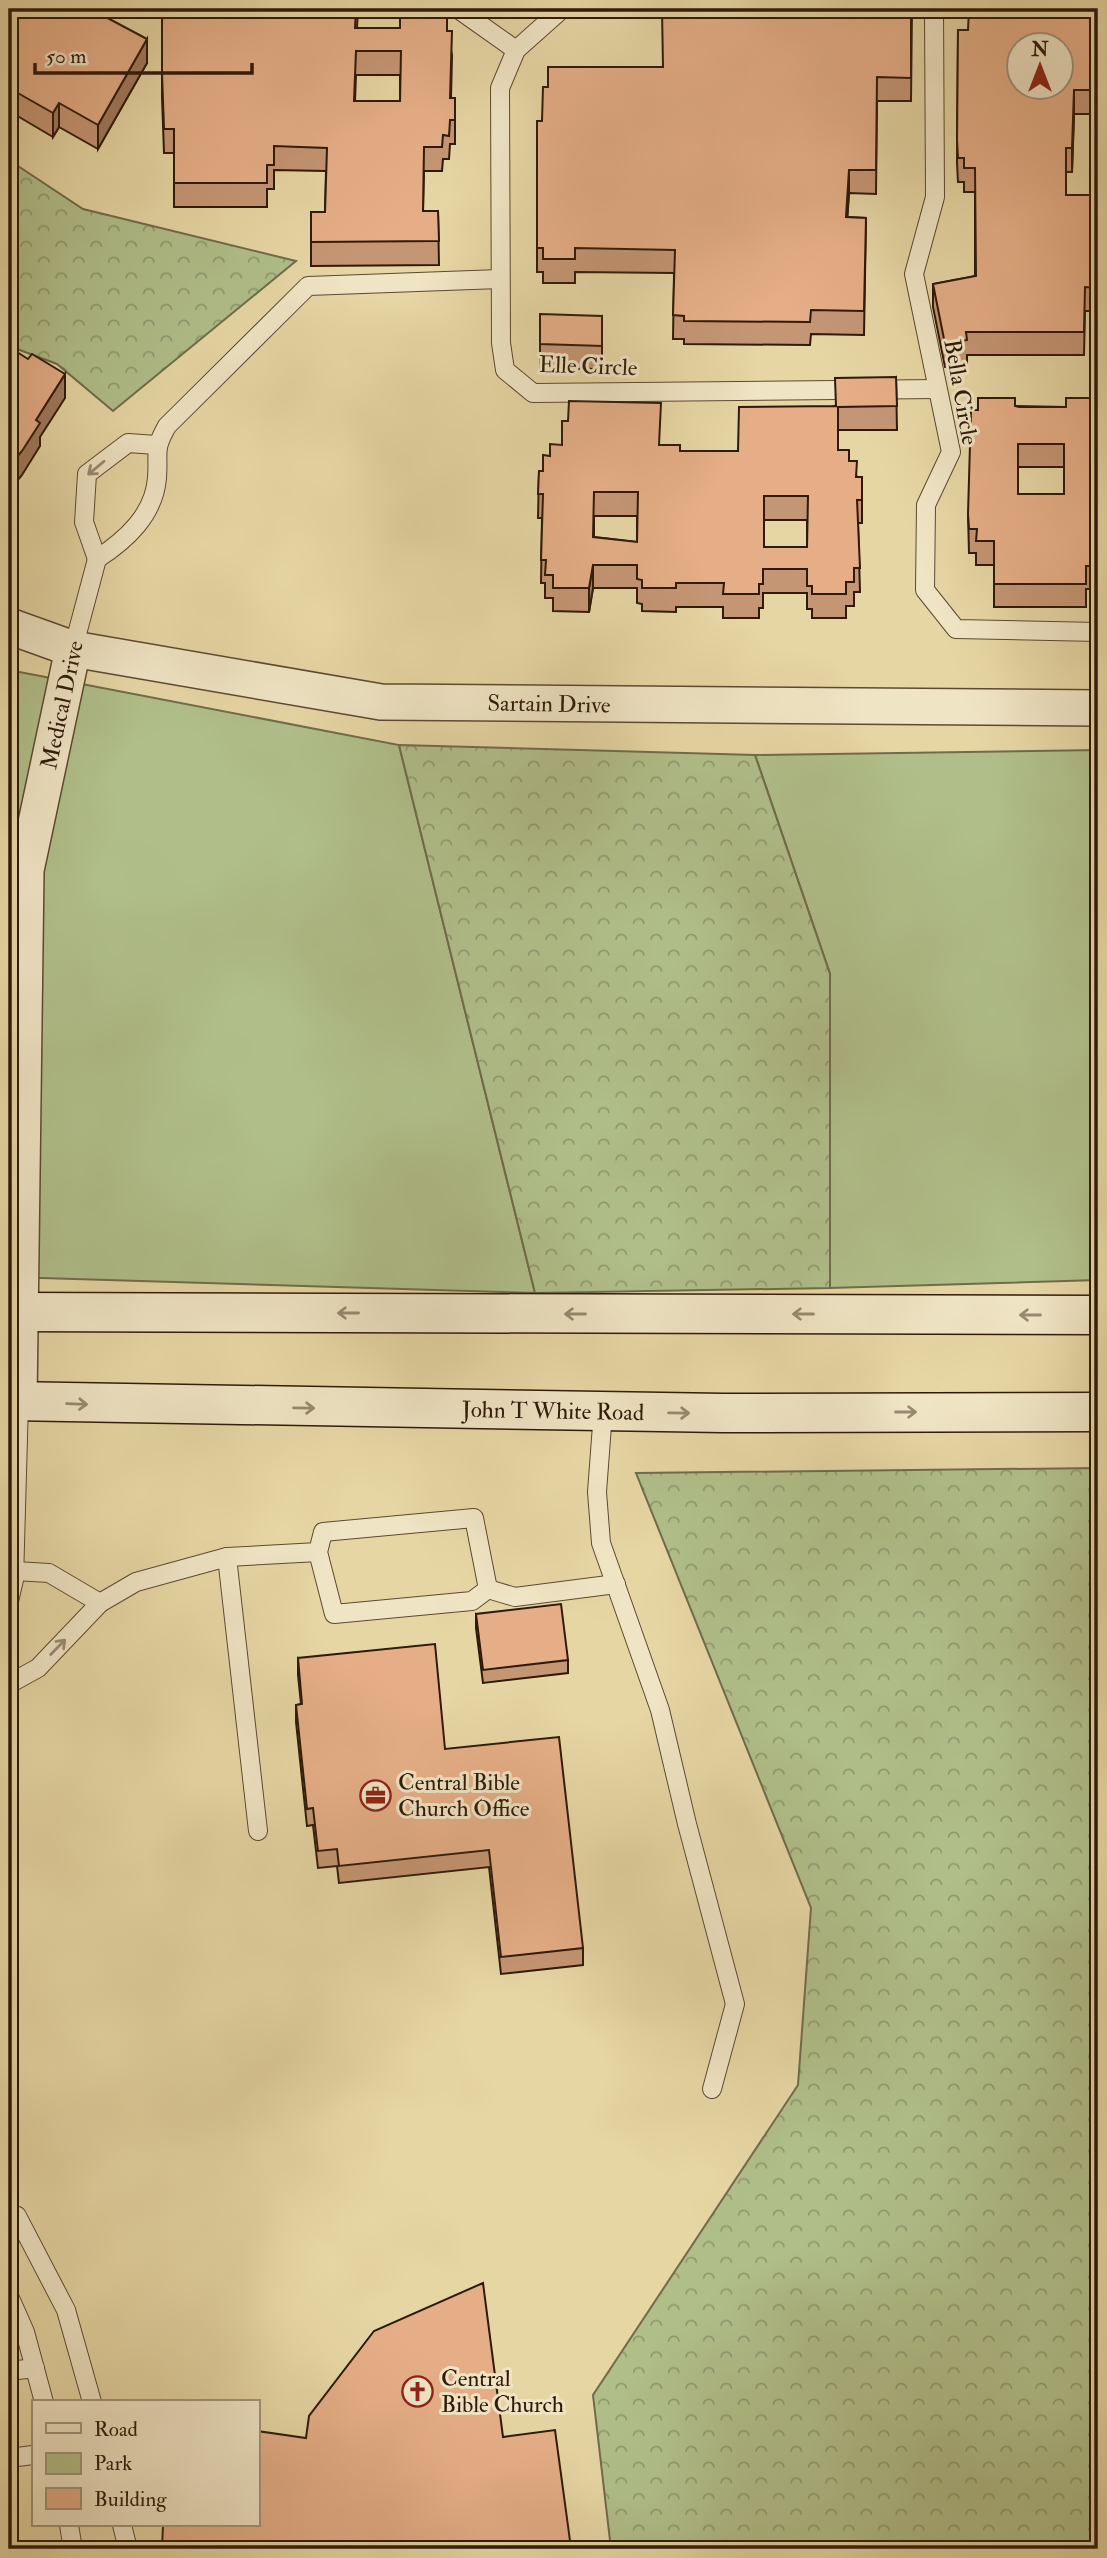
<svg xmlns="http://www.w3.org/2000/svg" width="1107" height="2558" font-family="'IM FELL Double Pica',serif">
	<style>
		.green { fill: #b0bf8a; stroke: #706c4a; stroke-width: 2 }
		.forest { fill: url(#forest-crowns); stroke: #706c4a; stroke-width: 2 }
		.lines { fill: none; stroke-linecap: round; stroke-linejoin: round }
		.service-casing { stroke: #5d4930; stroke-width: 20 }
		.minor-casing { stroke: #5d4930; stroke-width: 38 }
		.secondary-casing { stroke: #2f1a09; stroke-width: 41 }
		.service { stroke: #efe4c4; stroke-width: 18 }
		.minor { stroke: #efe4c4; stroke-width: 35 }
		.secondary { stroke: #efe4c4; stroke-width: 38 }
		.wall { fill: #c59674; stroke: #2f1a09; stroke-width: 2; fill-rule: evenodd }
		.shaded-wall { fill: #a07a5e; stroke: #2f1a09; stroke-width: 2 }
		.building { fill: #e5ae87; stroke: #2f1a09; stroke-width: 2; fill-rule: evenodd }
		.oneway { stroke: #998970 }
		.labels { text-anchor: middle; dominant-baseline: central; stroke-width: 6; stroke-linejoin: round; paint-order: stroke }
		.street-label { font-size: 23px; fill: #2f1a09; stroke: #efe4c4 }
		.poi-label { font-size: 23px; fill: #2f1a09; stroke: #efe4c4; text-anchor: start }
	</style>
	<defs>
		<pattern id="forest-crowns" width="20" height="18" patternUnits="userSpaceOnUse" patternTransform="scale(1.75)"><rect width="20" height="18" fill="#b0bf8a"/><path d="M2 6a3 3 0 1 1 6 0M12 15a3 3 0 1 1 6 0" fill="none" stroke="#909a6f"/></pattern>
	</defs>
	<rect width="100%" height="100%" fill="#e6d6a4"/>
	<filter id="stains"><feTurbulence type="fractalNoise" baseFrequency=".00286" numOctaves="4"/><feColorMatrix values="0 0 0 0 .2 0 0 0 0 .09 0 0 0 0 .02 0 0 0 .5 -.17"/></filter>
	<radialGradient id="worn" r=".72"><stop offset=".6" stop-color="#630" stop-opacity="0"/><stop offset="1" stop-color="#630" stop-opacity=".3"/></radialGradient>
	<!-- green -->
	<g class="green">
		<polygon points="9,670 399,745 535,1293 9,1277"/>
		<polygon points="1098,750 1098,1280 830,1288 830,974 755,755"/>
	</g>
	<!-- forest -->
	<g class="forest">
		<polygon points="9,160 83,209 296,261 113,411 57,364 9,346"/>
		<polygon points="399,745 755,755 830,974 830,1288 535,1293"/>
		<polygon points="1098,1468 1098,2549 611,2549 593,2395 798,2085 811,1908 636,1473"/>
	</g>
	<g class="lines">
		<defs>
			<g id="service">
				<polyline points="458,9 516,50"/>
				<polyline points="562,9 516,50 500,88 501,343 505,370 533,393 937,389"/>
				<polyline points="934,9 935,197 914,274 951,452 926,505 925,590 956,629 1098,632"/>
				<polyline points="97,559 84,522 87,474 128,443 156,445"/>
				<path d="M73,649L97,559C126,540 154,515 157,478C159,451 153,451 167,426L308,286L500,279"/>
				<polyline points="603,1412 597,1492 601,1543 660,1710 687,1824 735,2004 712,2089"/>
				<polyline points="227,1557 258,1831"/>
				<polyline points="15,1571 49,1573 100,1603"/>
				<polyline points="488,1589 515,1597 616,1584"/>
				<polyline points="9,1601 14,1580 19,1402"/>
				<polyline points="9,1684 38,1668 100,1603 136,1582 227,1557 318,1552 323,1532 474,1518 488,1589 472,1601 334,1614 318,1552"/>
				<polyline points="9,2217 17,2216 66,2310 92,2402"/>
				<polyline points="9,2296 25,2332 44,2402"/>
				<polyline points="9,2371 35,2368"/>
				<polyline points="9,2458 33,2455"/>
				<polyline points="69,2525 73,2549"/>
				<polyline points="122,2525 128,2549"/>
			</g>
			<g id="minor">
				<polyline points="9,626 73,649 381,702 1098,708"/>
				<polyline points="19,1402 26,870 73,649"/>
			</g>
			<g id="secondary">
				<polyline points="9,1312 1098,1315"/>
				<polyline points="9,1401 723,1413 1098,1412"/>
			</g>
		</defs>
		<!-- service casing -->
		<use href="#service" class="service-casing"/>
		<!-- minor casing -->
		<use href="#minor" class="minor-casing"/>
		<!-- secondary casing -->
		<use href="#secondary" class="secondary-casing"/>
		<!-- service -->
		<use href="#service" class="service"/>
		<!-- minor -->
		<use href="#minor" class="minor"/>
		<!-- secondary -->
		<use href="#secondary" class="secondary"/>
	</g>
	<!-- wall -->
	<g class="wall">
		<polygon points="9,9 104,9 104,16 147,63 98,149 59,127 53,137 9,111"/>
		<path d="M163,9H358L357,28H400L440,15L447,31L452,55L451,98H455V144H450L449,159H443L442,171H424L423,211H438L439,265L311,266V212H325L326,171L274,170V189H267V207H174V153H164L162,97V22ZM356,75H400V101H355Z"/>
		<polygon points="912,9 911,101 877,101 876,194 849,193 847,217 866,218 864,335 811,334 810,345 684,344 684,339 673,339 674,273 575,272 575,283 543,283 543,272 537,272 537,121 542,121 548,87 663,67"/>
		<polygon points="1098,9 1098,114 1074,114 1072,172 1066,172 1066,195 1098,195 1098,311 1085,311 1084,355 967,355 967,364 945,367 933,307 933,284 975,276 975,192 964,192 964,182 958,182 957,163 958,30 968,30"/>
		<polygon points="602,316 602,369 540,368 540,344"/>
		<path d="M896,377L897,430H838V450L849,461L857,477H862V523H858L860,592H854V606H846V618H812V609H807V593H763V608H759V618H723V607H676V612L642,611V604L637,603V588H593L589,612L553,611V598H545V583H541L542,518H538L539,471H543L550,456L660,445L680,451H738ZM594,516H637V542L594,537ZM764,520H807V547H764Z"/>
		<path d="M1098,398V564H1092V589H1086V607H994V565H976V553H969L968,514L1015,406L1066,407ZM1018,467H1064V494H1018Z"/>
		<polygon points="476,1614 568,1660 568,1673 483,1683 476,1628"/>
		<polygon points="298,1658 445,1749 583,1948 583,1965 501,1974 489,1867 339,1883 337,1866 318,1868 313,1825 307,1826 296,1722 296,1705 301,1704 298,1675"/>
	</g>
	<!-- shaded-wall -->
	<g class="shaded-wall">
		<polygon points="147,39 147,63 98,149 98,125"/>
		<polygon points="1074,90 1074,114 1072,172 1072,148"/>
		<polygon points="59,103 59,127 53,137 53,113"/>
		<polygon points="849,170 849,193 846,241 846,217"/>
		<polygon points="65,374 65,398 40,437 40,446 22,475 9,491 9,467 36,420"/>
		<polygon points="593,565 593,588 589,612 589,588"/>
	</g>
	<!-- building -->
	<g class="building">
		<polygon points="9,9 103,9 100,14 147,39 98,125 59,103 53,113 9,88"/>
		<path d="M163,9H356L355,28H400V9H440L439,15H447V31H452L450,98H455V120H450L449,136L443,135L442,147H424L423,211H438L439,241L311,242V212H325L327,148L274,146V165H267V183H174V129H164L162,73V22ZM356,51H401L400,101H354Z"/>
		<polygon points="662,9 911,9 911,78 877,77 876,170 849,170 846,217 866,218 864,311 811,310 810,322 684,321 684,316 673,315 675,250 575,248 575,259 543,259 543,248 537,248 537,121 542,121 543,87 548,87 548,67 663,67"/>
		<path d="M969,9H1098V90H1074L1072,148H1066V195H1098V288L1085,287L1084,332H966L967,340L945,344L933,284L976,276L975,168H964V158H958L957,140L958,30H968ZM1019,46H1061V88H1019Z"/>
		<polygon points="540,314 602,316 602,346 540,344"/>
		<polygon points="9,351 15,355 17,352 28,359 32,354 65,374 36,420 40,423 22,451 9,467"/>
		<path d="M896,377L897,406L838,407V450H849V461H857L856,477H862V500H857L860,568H854V582H846V594H812V586H807V569H763V584H759V594H723L724,583H676V588H642V580L637,579V565H593L589,588H553V575H545L546,560H541L543,494H538L539,471H543V455L550,456V444L562,445V421H568L569,401L661,403L659,445H680V451H738L739,407L836,406L835,378ZM594,492H638L637,542L593,537ZM764,496H808L807,547H764Z"/>
		<path d="M978,398H1015V406L1019,407H1066V398H1098V541H1092V566H1086V584H994V541H976L977,529H969L968,514L971,410H978ZM1018,444H1064V494H1018Z"/>
		<polygon points="561,1604 568,1660 483,1670 476,1614"/>
		<polygon points="435,1644 445,1749 559,1737 583,1948 501,1957 489,1850 339,1866 337,1849 318,1851 313,1808 307,1809 296,1705 302,1704 298,1658"/>
		<polygon points="483,2283 503,2437 555,2430 571,2548 564,2549 162,2549 163,2525 257,2525 257,2431 306,2438 309,2416 374,2331"/>
	</g>
	<!-- one-way arrows -->
	<defs><path id="oneway-shaft" d="M-6 0H5M1.5-3L5.5 0L1.5 3" fill="none" stroke-width="1.6" stroke-linecap="round" stroke-linejoin="round" transform="scale(1.75)"/></defs>
	<g class="oneway">
		<use href="#oneway-shaft" transform="translate(96 468) rotate(140)"/>
		<use href="#oneway-shaft" transform="translate(348 1313) rotate(-180)"/>
		<use href="#oneway-shaft" transform="translate(575 1314) rotate(-180)"/>
		<use href="#oneway-shaft" transform="translate(803 1314) rotate(-180)"/>
		<use href="#oneway-shaft" transform="translate(1030 1315) rotate(-180)"/>
		<use href="#oneway-shaft" transform="translate(77 1404) rotate(2)"/>
		<use href="#oneway-shaft" transform="translate(304 1408) rotate(1)"/>
		<use href="#oneway-shaft" transform="translate(906 1412)"/>
		<use href="#oneway-shaft" transform="translate(679 1413) rotate(1)"/>
		<use href="#oneway-shaft" transform="translate(58 1647) rotate(-46)"/>
	</g>
	<!-- icons -->
	<defs>
		<symbol id="office-ring" viewBox="-11 -11 22 22"><circle r="9.5" fill="#efe4c4" stroke="#8f2418" stroke-width="1.5"/><path d="M-6-3h4V-5.5h4V-3h4V5H-6ZM-1-4.5V-3h2v-1.5ZM-6 0V1H6V0Z" fill="#8f2418"/></symbol>
		<symbol id="church-ring" viewBox="-11 -11 22 22"><circle r="9.5" fill="#efe4c4" stroke="#8f2418" stroke-width="1.5"/><path d="M-1.2-6h2.4v3.5h3.3v2.4h-3.3V6h-2.4V-.1h-3.3v-2.4h3.3Z" fill="#8f2418"/></symbol>
	</defs>
	<g fill-rule="evenodd">
		<use href="#office-ring" x="358" y="1778" width="35" height="35"/>
		<use href="#church-ring" x="400" y="2374" width="35" height="35"/>
	</g>
	<g class="labels">
		<!-- street labels -->
		<g class="street-label">
			<text transform="translate(588 366) rotate(2)">Elle Circle</text>
			<text transform="translate(961 392) rotate(80)">Bella Circle</text>
			<text transform="translate(549 704) rotate(1)">Sartain Drive</text>
			<text transform="translate(62 705) rotate(-78)">Medical Drive</text>
			<text transform="translate(553 1411) rotate(1)">John T White Road</text>
		</g>
		<!-- poi labels -->
		<g class="poi-label">
			<text x="398" y="1782">Central Bible<tspan x="398" dy="26">Church Office</tspan></text>
			<text x="441" y="2378">Central<tspan x="441" dy="26">Bible Church</tspan></text>
		</g>
	</g>
	<!-- margin -->
	<rect width="1107" height="2558" fill="none" stroke="#e6d6a4" stroke-width="35"/>
	<rect x="10" y="10" width="1086" height="2537" fill="none" stroke="#2f1a09" stroke-width="3.5"/>
	<rect x="18" y="18" width="1072" height="2523" fill="none" stroke="#2f1a09" stroke-width="2"/>
	<!-- legend -->
	<rect x="32" y="2400" width="228" height="126" fill="#efe4c4" stroke="#a29379" stroke-width="2"/>
	<rect x="46" y="2423" width="35" height="10" fill="#efe4c4" stroke="#a29379" stroke-width="2"/>
	<text x="94" y="2436" font-size="21" fill="#2f1a09">Road</text>
	<rect x="46" y="2453" width="35" height="21" fill="#b0bf8a" stroke="#a29379" stroke-width="2"/>
	<text x="94" y="2470" font-size="21" fill="#2f1a09">Park</text>
	<rect x="46" y="2488" width="35" height="21" fill="#e5ae87" stroke="#a29379" stroke-width="2"/>
	<text x="94" y="2506" font-size="21" fill="#2f1a09">Building</text>
	<!-- north arrow -->
	<g transform="translate(1040 66)"><circle r="33" fill="#efe4c4" stroke="#a29379" stroke-width="2"/>
	<path d="M0-5L12 26L0 18L-12 26Z" fill="#8f2418"/>
	<text y="-10" font-size="19" font-weight="bold" text-anchor="middle" fill="#2f1a09">N</text>
	</g>
	<!-- scale -->
	<path d="M35 63v10h217v-10" fill="none" stroke="#2f1a09" stroke-width="3.5"/>
	<text x="46" y="63" font-size="21" fill="#2f1a09" stroke="#efe4c4" stroke-width="5" paint-order="stroke">50 m</text>
	<rect width="100%" height="100%" filter="url(#stains)"/>
	<rect width="100%" height="100%" fill="url(#worn)"/>
</svg>
